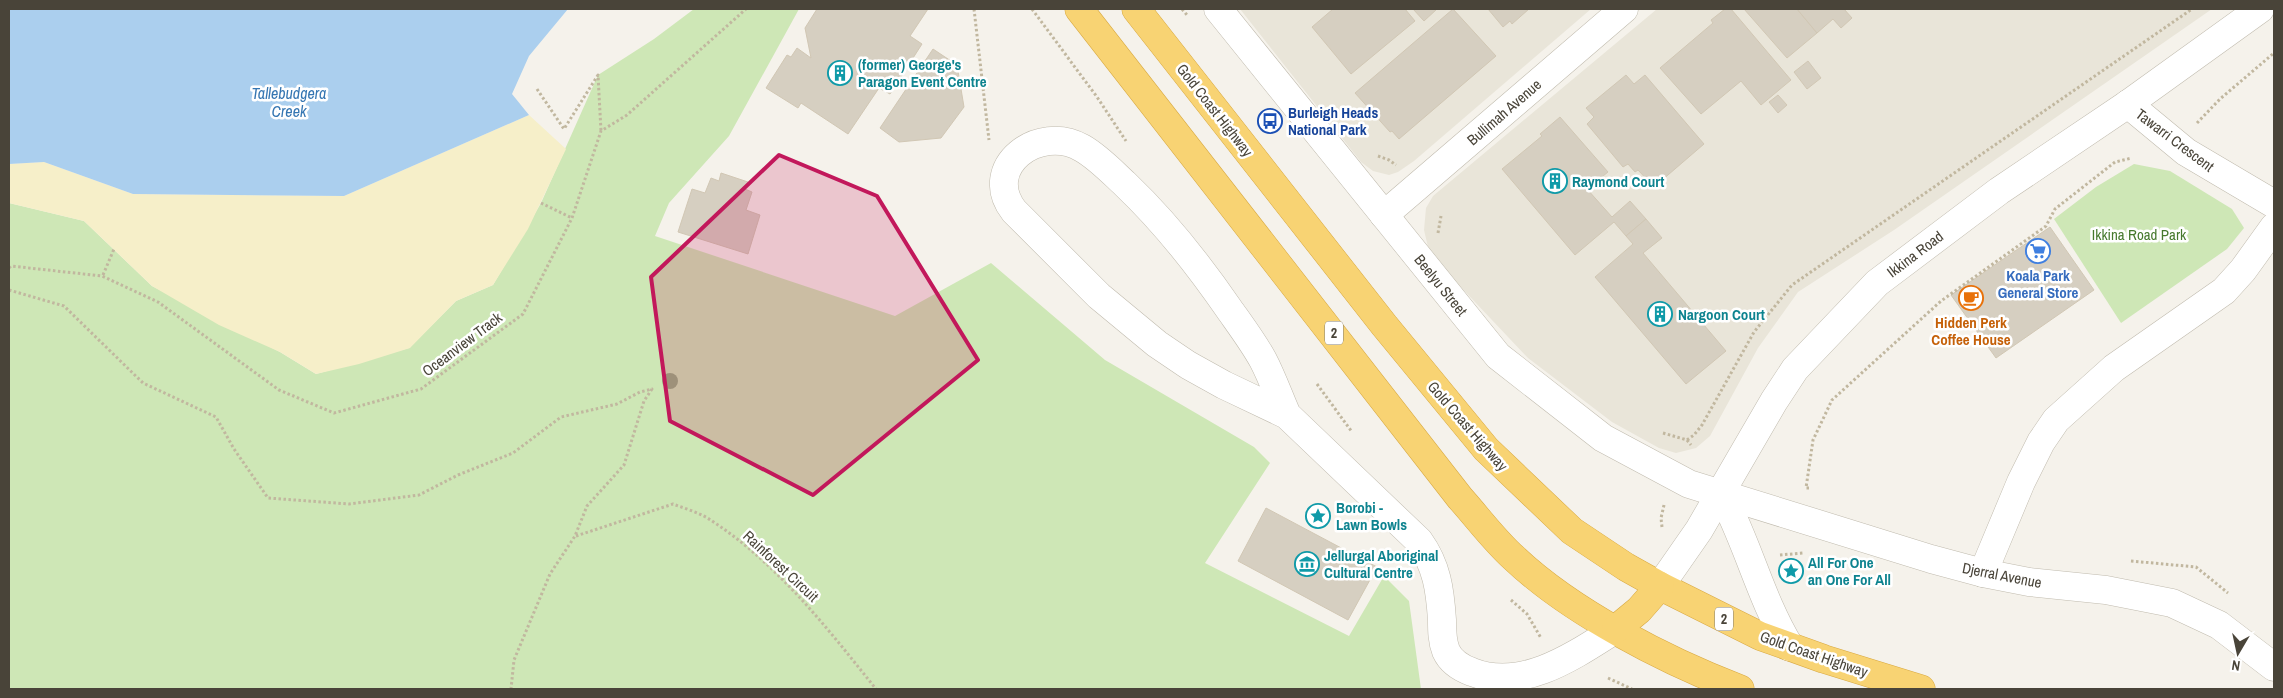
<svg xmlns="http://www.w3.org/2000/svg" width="2283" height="698" font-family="'Archivo Narrow',sans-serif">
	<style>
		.residential { fill: #e9e5d9 }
		.green { fill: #cee7b6 }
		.sand { fill: #f6efc9 }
		.water { fill: #abcfee }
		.building { fill: #d6cfc1; stroke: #d1c7b4 }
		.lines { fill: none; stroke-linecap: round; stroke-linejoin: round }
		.minor-casing { stroke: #c0bbae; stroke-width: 29 }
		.highway-casing { stroke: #d8a942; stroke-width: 29 }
		.path { stroke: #c1b79f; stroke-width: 3; stroke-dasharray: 2.5 2.5; stroke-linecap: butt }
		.minor { stroke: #fff; stroke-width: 28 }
		.highway { stroke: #f8d373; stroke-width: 28 }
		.tree { fill: #95af82 }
		.marked { fill: #c2185b; fill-opacity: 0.2; stroke: #c2185b; stroke-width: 4; stroke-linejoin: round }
		.labels { text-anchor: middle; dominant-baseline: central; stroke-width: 5; stroke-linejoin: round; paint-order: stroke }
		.shield { fill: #fff; stroke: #807c74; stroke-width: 1 }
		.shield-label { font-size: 14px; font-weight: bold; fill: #494439 }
		.culture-label { font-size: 15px; font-weight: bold; fill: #0d838f; stroke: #fff; text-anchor: start }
		.street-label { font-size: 15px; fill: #494439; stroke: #fff }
		.transit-label { font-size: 15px; font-weight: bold; fill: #164399; stroke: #fff; text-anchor: start }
		.park-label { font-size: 15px; fill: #46792d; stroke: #fff }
		.shop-label { font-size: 15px; font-weight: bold; fill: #366cbe; stroke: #fff }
		.food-label { font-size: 15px; font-weight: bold; fill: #c56008; stroke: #fff }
		.water-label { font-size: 16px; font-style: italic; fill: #3576b2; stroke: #fff }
	</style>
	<rect width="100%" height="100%" fill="#f5f2eb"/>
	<!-- residential -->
	<g class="residential">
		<polygon points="1240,9 1591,9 1414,161 1398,172 1389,175 1373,171 1361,162"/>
		<polygon points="1657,9 2212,9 1894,230 1798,292 1758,348 1710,436 1696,448 1676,453 1659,448 1612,422 1528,358 1439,264 1428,247 1424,230 1426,208 1433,196"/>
	</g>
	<!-- green -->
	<g class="green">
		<polygon points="694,9 799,9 729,136 669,203 655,236 895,316 991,263 1105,360 1254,447 1270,463 1205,563 1349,636 1384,576 1409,601 1421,689 9,689 9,203 84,221 152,286 280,352 316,374 409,348 456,301 493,285 541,203 598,75 654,39"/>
		<polygon points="2134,164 2170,171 2232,209 2244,228 2227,249 2121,323 2054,219 2096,187"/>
	</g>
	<!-- sand -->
	<polygon class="sand" points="529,115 566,149 528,229 493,285 456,301 410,348 359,364 316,374 280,352 219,325 152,286 84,221 9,203 9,164 44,162 133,194 344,196"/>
	<!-- water -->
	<polygon class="water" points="9,9 568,9 529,56 512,94 529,115 344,196 133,194 44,162 9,164"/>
	<!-- building -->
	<g class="building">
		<polygon points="817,9 928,9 910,36 922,44 890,94 879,88 848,134 801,103 798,108 766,88 787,55 791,57 797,48 811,58 805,28"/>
		<polygon points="1333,9 1405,9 1415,21 1351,74 1312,27"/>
		<polygon points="1413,9 1437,9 1424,21"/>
		<polygon points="1453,9 1496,56 1399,139 1392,131 1390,132 1355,93"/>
		<polygon points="1488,9 1529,9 1512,24 1510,21 1503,27"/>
		<polygon points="1725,9 1731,9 1791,80 1761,105 1741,81 1701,114 1660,68 1713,23 1711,20"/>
		<polygon points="1744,9 1797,9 1817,33 1787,58"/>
		<polygon points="1797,9 1844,9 1852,18 1841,28 1833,19 1817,33"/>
		<polygon points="933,49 957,65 964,107 941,138 899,142 880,128"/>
		<polygon points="1808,61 1821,78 1807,89 1794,72"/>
		<polygon points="1626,75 1634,84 1645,75 1704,144 1654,187 1638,170 1635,172 1628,164 1623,167 1587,124 1594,117 1586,108"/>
		<polygon points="1778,95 1787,105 1778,113 1769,102"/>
		<polygon points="1560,117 1608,172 1587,189 1612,217 1630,201 1646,219 1626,236 1614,222 1575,255 1502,169 1542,136 1540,134"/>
		<polygon points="721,173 748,182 745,189 752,192 746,210 760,215 748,254 678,232 692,189 705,193 711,178 719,181"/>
		<polygon points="1646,219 1662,238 1643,253 1726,351 1686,384 1595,277 1633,244 1626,236"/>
		<polygon points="2050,227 2094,290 1996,358 1951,295"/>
		<polygon points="1266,508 1377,567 1348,620 1238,561"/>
	</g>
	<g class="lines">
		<defs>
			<g id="minor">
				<polyline points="1218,9 1498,356 1603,438 1689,484 1931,559 1983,573 2029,582 2106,590 2172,603 2219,625 2274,667"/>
				<polyline points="2128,104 2186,152 2274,204"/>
				<polyline points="1384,215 1624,9"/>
				<path d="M1287,415C1279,397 1272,377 1263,360C1253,342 1241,326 1229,309C1198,264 1165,222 1125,184C1112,172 1098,157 1082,148C1039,123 980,167 1014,211L1099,296L1157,344L1188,365L1224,385L1287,415L1419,541C1437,566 1440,590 1442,620C1442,630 1442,641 1446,651C1451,662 1461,668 1472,672C1523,692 1575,655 1616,629"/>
				<path d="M1721,493C1748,543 1760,598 1790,647"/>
				<polyline points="1983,573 2021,482 2041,442 2056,420 2114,368 2224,291 2243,270 2274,227"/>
				<polyline points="1660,586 1699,530 1774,401 1795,369 1877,283 1999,191 2128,104 2260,9"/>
			</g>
			<g id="highway">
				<path d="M1079,9L1460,498C1478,518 1494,540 1514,558C1571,612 1666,661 1740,689"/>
				<polyline points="1136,9 1384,325 1486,449 1572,531 1626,567 1660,586 1760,636 1824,659 1921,689"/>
				<polyline points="1616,629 1639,610 1660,586"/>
			</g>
		</defs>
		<!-- minor casing -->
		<use href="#minor" class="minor-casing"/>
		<!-- highway casing -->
		<use href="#highway" class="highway-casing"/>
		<!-- path -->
		<g class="path">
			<polyline points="974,9 989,140"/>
			<polyline points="1032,9 1097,97 1126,141"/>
			<polyline points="1182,9 1187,15"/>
			<polyline points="537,89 564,129 598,75 601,131"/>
			<polyline points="2197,123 2220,99 2274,53"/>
			<polyline points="1378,156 1389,160 1396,165"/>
			<polyline points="541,203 572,218"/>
			<polyline points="1438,233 1441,216"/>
			<polyline points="9,268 11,266 102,276 158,302 279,390 334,413 421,389 523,314 572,218 601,131 627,115 746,9"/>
			<polyline points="103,275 114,249"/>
			<polyline points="9,290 64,306 143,383 216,417 234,449 268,498 349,504 419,495 458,475 513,453 561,417 617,404 640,392 652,389 644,401 624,465 587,506 575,536 550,574 514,660 511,689"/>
			<polyline points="1317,384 1352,432"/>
			<polyline points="1663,433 1687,440 1691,445"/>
			<polyline points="1687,440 1694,435 1702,425 1754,332 1792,285 2192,9"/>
			<polyline points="1809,488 1806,488 1813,440 1832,400 1941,301 2046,226 2055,209 2115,162 2132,158"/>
			<polyline points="1662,527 1661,518 1664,505"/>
			<path d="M576,536L673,504C686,509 701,513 712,521C778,564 827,628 876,689"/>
			<polyline points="1780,555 1803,553"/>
			<polyline points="2131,561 2196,567 2228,593"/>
			<polyline points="1511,600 1527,614 1541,638"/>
			<polyline points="1608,678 1632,689"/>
		</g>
		<!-- minor -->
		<use href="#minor" class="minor"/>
		<!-- highway -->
		<use href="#highway" class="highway"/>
	</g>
	<!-- trees -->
	<circle class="tree" cx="670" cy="381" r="8"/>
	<!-- marked area -->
	<path class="marked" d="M779,155L877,196L978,360L813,495L670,421L651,277Z"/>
	<!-- icons -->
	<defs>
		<symbol id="building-ring" viewBox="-11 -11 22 22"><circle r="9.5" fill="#fff" stroke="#0f9aa8" stroke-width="1.5"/><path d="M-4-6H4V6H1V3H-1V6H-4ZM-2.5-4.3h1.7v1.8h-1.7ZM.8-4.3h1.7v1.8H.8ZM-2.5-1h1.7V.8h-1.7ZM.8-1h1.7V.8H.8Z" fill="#0f9aa8"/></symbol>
		<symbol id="bus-ring" viewBox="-11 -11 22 22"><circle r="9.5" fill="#fff" stroke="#1a4fb4" stroke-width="1.5"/><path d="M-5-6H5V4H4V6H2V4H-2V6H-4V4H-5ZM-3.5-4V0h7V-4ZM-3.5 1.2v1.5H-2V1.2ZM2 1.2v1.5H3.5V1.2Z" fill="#1a4fb4"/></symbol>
		<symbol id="supermarket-ring" viewBox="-11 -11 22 22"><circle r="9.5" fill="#fff" stroke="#3f7fe0" stroke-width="1.5"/><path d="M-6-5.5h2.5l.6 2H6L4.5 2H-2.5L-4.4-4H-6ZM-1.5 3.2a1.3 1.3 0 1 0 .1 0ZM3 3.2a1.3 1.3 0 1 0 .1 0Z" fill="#3f7fe0"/></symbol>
		<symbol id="cafe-ring" viewBox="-11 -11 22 22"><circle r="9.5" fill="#fff" stroke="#e8710a" stroke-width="1.5"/><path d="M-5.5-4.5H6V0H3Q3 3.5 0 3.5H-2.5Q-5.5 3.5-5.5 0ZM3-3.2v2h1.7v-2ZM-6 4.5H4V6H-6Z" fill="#e8710a"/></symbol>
		<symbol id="sight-ring" viewBox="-11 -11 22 22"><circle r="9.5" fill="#fff" stroke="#0f9aa8" stroke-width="1.5"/><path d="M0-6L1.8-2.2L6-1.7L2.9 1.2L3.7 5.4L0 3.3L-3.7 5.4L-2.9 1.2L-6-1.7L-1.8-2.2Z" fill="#0f9aa8"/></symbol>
		<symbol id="museum-ring" viewBox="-11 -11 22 22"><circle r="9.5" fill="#fff" stroke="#0f9aa8" stroke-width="1.5"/><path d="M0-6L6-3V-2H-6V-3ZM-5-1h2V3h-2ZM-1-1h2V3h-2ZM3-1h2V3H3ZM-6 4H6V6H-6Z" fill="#0f9aa8"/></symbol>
	</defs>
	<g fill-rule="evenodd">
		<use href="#building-ring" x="826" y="59" width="28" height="28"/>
		<use href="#bus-ring" x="1256" y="107" width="28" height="28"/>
		<use href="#building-ring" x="1541" y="167" width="28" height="28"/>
		<use href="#supermarket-ring" x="2024" y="237" width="28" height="28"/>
		<use href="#cafe-ring" x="1957" y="284" width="28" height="28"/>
		<use href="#building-ring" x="1646" y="300" width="28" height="28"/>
		<use href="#sight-ring" x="1304" y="502" width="28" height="28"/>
		<use href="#museum-ring" x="1293" y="550" width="28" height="28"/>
		<use href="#sight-ring" x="1777" y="557" width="28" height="28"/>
	</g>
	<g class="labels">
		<!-- shield labels -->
		<g class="shield">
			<rect x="1325" y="321.5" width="18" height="23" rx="4"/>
			<rect x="1715" y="607.5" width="18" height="23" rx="4"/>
		</g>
		<g class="shield-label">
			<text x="1334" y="333">2</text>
			<text x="1724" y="619">2</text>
		</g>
		<!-- culture labels -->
		<g class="culture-label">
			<text x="858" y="64">(former) George's<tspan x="858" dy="17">Paragon Event Centre</tspan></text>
			<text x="1572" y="181">Raymond Court</text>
			<text x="1678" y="314">Nargoon Court</text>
			<text x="1336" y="507">Borobi -<tspan x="1336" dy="17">Lawn Bowls</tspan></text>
			<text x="1324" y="555">Jellurgal Aboriginal<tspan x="1324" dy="17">Cultural Centre</tspan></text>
			<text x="1808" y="562">All For One<tspan x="1808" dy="17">an One For All</tspan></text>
		</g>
		<!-- street labels -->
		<g class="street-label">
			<text transform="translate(1215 110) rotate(52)">Gold Coast Highway</text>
			<text transform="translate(1504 112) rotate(-41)">Bullimah Avenue</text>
			<text transform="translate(2175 140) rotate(37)">Tawarri Crescent</text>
			<text transform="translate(1915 254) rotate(-37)">Ikkina Road</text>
			<text transform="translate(1441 285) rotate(51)">Beelyu Street</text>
			<text transform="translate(462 344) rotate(-37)">Oceanview Track</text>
			<text transform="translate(1468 426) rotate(49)">Gold Coast Highway</text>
			<text transform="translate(781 566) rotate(43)">Rainforest Circuit</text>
			<text transform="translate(2002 575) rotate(11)">Djerral Avenue</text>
			<text transform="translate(1814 654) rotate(19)">Gold Coast Highway</text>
		</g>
		<!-- transit labels -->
		<g class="transit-label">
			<text x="1288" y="112">Burleigh Heads<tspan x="1288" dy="17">National Park</tspan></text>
		</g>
		<!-- park labels -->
		<g class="park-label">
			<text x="2139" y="234">Ikkina Road Park</text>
		</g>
		<!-- shop labels -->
		<g class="shop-label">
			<text x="2038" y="275">Koala Park<tspan x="2038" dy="17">General Store</tspan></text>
		</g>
		<!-- food labels -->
		<g class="food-label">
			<text x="1971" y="322">Hidden Perk<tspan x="1971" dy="17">Coffee House</tspan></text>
		</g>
		<!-- water labels -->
		<g class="water-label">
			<text x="289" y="93">Tallebudgera<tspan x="289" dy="18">Creek</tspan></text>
		</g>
	</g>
	<!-- border -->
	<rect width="2283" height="698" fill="none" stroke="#494439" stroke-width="20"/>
	<!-- north arrow -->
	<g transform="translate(2238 653) rotate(189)" stroke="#ffffff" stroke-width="4" paint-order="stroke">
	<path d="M0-4L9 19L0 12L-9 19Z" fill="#494439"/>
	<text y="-8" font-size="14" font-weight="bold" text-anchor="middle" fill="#494439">N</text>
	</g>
</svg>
